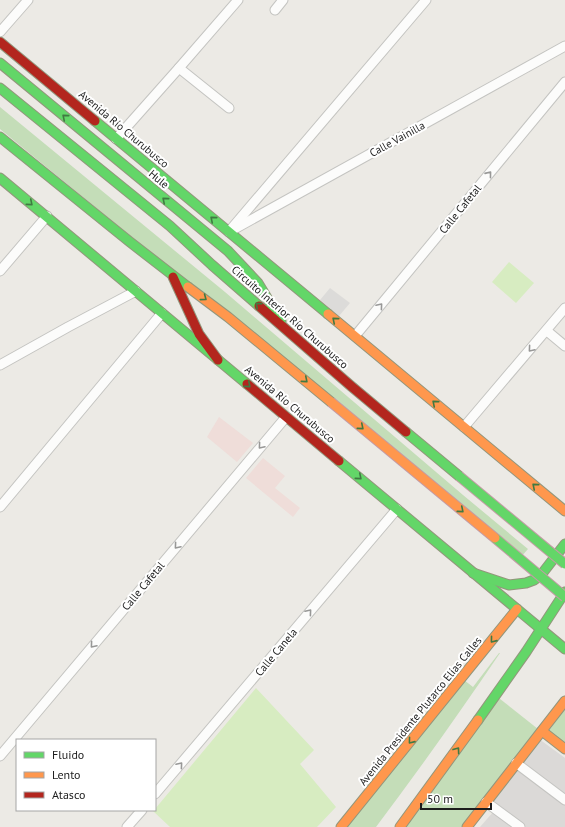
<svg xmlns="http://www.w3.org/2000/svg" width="565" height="827" font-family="'PT Sans',sans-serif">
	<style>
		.residential { fill: #dbd9d7 }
		.commercial { fill: #efddd9 }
		.grass { fill: #d7ecc1 }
		.forest { fill: #c4ddb8 }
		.parking { fill: #dcdbd9 }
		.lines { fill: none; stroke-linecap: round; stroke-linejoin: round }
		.street-casing { stroke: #c4c4c1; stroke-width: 11 }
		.fast-casing { stroke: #93967c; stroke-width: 11 }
		.slow-casing { stroke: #93967c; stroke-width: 11 }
		.jam-casing { stroke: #93967c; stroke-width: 11 }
		.street { stroke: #fcfcfb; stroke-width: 9 }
		.fast { stroke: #63d668; stroke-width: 9 }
		.slow { stroke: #ff974d; stroke-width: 9 }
		.jam { stroke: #b3261e; stroke-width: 9 }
		.fast-bridge-casing { stroke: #c49ba5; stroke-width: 11; stroke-linecap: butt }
		.slow-bridge-casing { stroke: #c49ba5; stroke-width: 11; stroke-linecap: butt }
		.fast-bridge { stroke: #63d668; stroke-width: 9 }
		.slow-bridge { stroke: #ff974d; stroke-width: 9 }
		.oneway { stroke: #407a42 }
		.oneway2 { stroke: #989897 }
		.labels { text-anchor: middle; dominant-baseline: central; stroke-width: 4; stroke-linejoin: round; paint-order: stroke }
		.street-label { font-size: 11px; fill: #1d1d1d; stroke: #fff }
	</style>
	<rect width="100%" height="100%" fill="#eceae5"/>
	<!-- residential -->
	<g class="residential">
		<polygon points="539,739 565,758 565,796 521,762"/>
		<polygon points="519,768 565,803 565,827 526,827 493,802"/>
		<polygon points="494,811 515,827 480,827"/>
	</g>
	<!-- commercial -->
	<g class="commercial">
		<polygon points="219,417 253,443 237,462 207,437"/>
		<polygon points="263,458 285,476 275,488 300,508 293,517 246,478"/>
	</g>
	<!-- grass -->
	<g class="grass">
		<polygon points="509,262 534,283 516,303 492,282"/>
		<polygon points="256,688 314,750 300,764 336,807 317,827 170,827 153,811 155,810 155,809"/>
	</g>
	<!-- forest -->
	<g class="forest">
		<polygon points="0,107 225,292 463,495 528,549 521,557 0,129"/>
		<path d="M499,653H500C460,712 419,770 376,827H345L464,680L473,687Z"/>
		<polygon points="495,695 538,729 463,827 406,827"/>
		<polygon points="565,709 565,750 545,736"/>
	</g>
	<!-- parking -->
	<polygon class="parking" points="330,288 350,303 339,316 320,300"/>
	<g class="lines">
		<defs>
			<g id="street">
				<polyline points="275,10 283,0"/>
				<polyline points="0,32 28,0"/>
				<polyline points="179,68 229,108"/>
				<polyline points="116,139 179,68 238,0"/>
				<polyline points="232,228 426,0"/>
				<polyline points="229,232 565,46"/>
				<polyline points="0,271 47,216"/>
				<polyline points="547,331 565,346"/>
				<polyline points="355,336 565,82"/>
				<polyline points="0,365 68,327 136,291"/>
				<polyline points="464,427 565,308"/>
				<polyline points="0,507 162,313"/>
				<polyline points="0,756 286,417"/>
				<polyline points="516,763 565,800"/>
				<polyline points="155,794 397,509"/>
				<polyline points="486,802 520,827"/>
				<polyline points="127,827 142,810"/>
			</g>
			<g id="fast">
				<polyline points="0,63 228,251 258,283 281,321"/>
				<polyline points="0,88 170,226 212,265 259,306"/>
				<polyline points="95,121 328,314"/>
				<polyline points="0,137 130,242 188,287"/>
				<polyline points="0,178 247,384"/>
				<polyline points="406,432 459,476"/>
				<polyline points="339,461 565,649"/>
				<polyline points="473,573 509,585 526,583 534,580 541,575 565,544"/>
				<polyline points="478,720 526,652 565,592"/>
			</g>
			<g id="slow">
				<polyline points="188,287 228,317 331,402"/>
				<polyline points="328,314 565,511"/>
				<polyline points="542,731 565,749"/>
				<polyline points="341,827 517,609"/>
				<polyline points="400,827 478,720"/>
				<polyline points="467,827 565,701"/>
			</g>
			<g id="jam">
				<polyline points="0,42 95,121"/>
				<polyline points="173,277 199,334 218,360"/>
				<polyline points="259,306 351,386 406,432"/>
				<polyline points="247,384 339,461"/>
			</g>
		</defs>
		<!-- street casing -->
		<use href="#street" class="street-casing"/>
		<!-- fast casing -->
		<use href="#fast" class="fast-casing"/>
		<!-- slow casing -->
		<use href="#slow" class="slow-casing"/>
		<!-- jam casing -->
		<use href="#jam" class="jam-casing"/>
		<!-- street -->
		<use href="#street" class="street"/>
		<!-- fast -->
		<use href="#fast" class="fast"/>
		<!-- slow -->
		<use href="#slow" class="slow"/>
		<!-- jam -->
		<use href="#jam" class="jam"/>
		<defs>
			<g id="fast-bridge">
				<polyline points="459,476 565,564"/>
				<polyline points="495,538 565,597"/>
			</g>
			<polyline id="slow-bridge" points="331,402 495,538"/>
		</defs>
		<!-- fast-bridge casing -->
		<use href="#fast-bridge" class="fast-bridge-casing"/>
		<!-- slow-bridge casing -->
		<use href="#slow-bridge" class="slow-bridge-casing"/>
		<!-- fast-bridge -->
		<use href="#fast-bridge" class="fast-bridge"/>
		<!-- slow-bridge -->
		<use href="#slow-bridge" class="slow-bridge"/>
	</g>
	<!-- one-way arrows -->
	<defs><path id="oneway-chevron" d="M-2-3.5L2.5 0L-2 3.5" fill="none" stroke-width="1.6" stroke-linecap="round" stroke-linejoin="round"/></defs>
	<g class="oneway">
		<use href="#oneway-chevron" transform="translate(65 117) rotate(-140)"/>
		<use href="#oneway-chevron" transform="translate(165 200) rotate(-140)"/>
		<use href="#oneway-chevron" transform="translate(30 203) rotate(40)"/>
		<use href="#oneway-chevron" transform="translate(213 219) rotate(-140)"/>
		<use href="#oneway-chevron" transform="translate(204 298) rotate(37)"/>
		<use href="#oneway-chevron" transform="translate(258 305) rotate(-139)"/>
		<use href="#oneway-chevron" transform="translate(335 320) rotate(-140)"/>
		<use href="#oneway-chevron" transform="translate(305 380) rotate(40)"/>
		<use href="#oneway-chevron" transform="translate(248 385) rotate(40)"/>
		<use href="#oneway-chevron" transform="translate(435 403) rotate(-140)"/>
		<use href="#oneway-chevron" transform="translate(361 427) rotate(40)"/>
		<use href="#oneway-chevron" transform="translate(359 477) rotate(40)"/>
		<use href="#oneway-chevron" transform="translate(535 486) rotate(-140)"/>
		<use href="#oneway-chevron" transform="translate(461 510) rotate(40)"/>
		<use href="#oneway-chevron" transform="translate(493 640) rotate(129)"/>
		<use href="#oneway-chevron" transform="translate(411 741) rotate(129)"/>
		<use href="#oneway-chevron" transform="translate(457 750) rotate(-54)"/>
	</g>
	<g class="oneway2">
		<use href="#oneway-chevron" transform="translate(489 174) rotate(-51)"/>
		<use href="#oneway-chevron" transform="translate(380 306) rotate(-50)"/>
		<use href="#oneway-chevron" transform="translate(531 349) rotate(130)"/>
		<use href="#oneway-chevron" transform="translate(261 446) rotate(130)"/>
		<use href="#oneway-chevron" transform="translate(177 546) rotate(130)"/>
		<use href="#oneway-chevron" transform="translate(309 612) rotate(-50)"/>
		<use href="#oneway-chevron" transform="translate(93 645) rotate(130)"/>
		<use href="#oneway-chevron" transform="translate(180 765) rotate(-50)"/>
	</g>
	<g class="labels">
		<!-- street labels -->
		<g class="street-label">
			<text transform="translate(124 129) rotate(40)">Avenida Río Churubusco</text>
			<text transform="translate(397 139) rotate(-29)">Calle Vainilla</text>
			<text transform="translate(159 179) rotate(40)">Hule</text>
			<text transform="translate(460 209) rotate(-51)">Calle Cafetal</text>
			<text transform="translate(290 317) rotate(41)">Circuito Interior Río Churubusco</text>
			<text transform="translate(290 404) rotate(40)">Avenida Río Churubusco</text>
			<text transform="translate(143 586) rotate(-50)">Calle Cafetal</text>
			<text transform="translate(276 652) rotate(-50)">Calle Canela</text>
			<text transform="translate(420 711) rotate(-51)">Avenida Presidente Plutarco Elías Calles</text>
		</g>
	</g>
	<!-- legend -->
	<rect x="16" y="739" width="140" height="72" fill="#ffffff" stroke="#a5a5a5"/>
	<rect x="24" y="752" width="20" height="6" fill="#63d668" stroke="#a5a5a5"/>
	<text x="52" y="759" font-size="12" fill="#1d1d1d">Fluido</text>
	<rect x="24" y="772" width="20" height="6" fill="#ff974d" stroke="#a5a5a5"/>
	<text x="52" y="779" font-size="12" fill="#1d1d1d">Lento</text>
	<rect x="24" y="792" width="20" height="6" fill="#b3261e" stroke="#a5a5a5"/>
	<text x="52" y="799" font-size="12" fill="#1d1d1d">Atasco</text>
	<!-- scale -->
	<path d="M421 803v6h70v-6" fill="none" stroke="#1d1d1d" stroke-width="2"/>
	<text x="427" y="803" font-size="12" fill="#1d1d1d" stroke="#ffffff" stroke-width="3" paint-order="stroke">50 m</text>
</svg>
